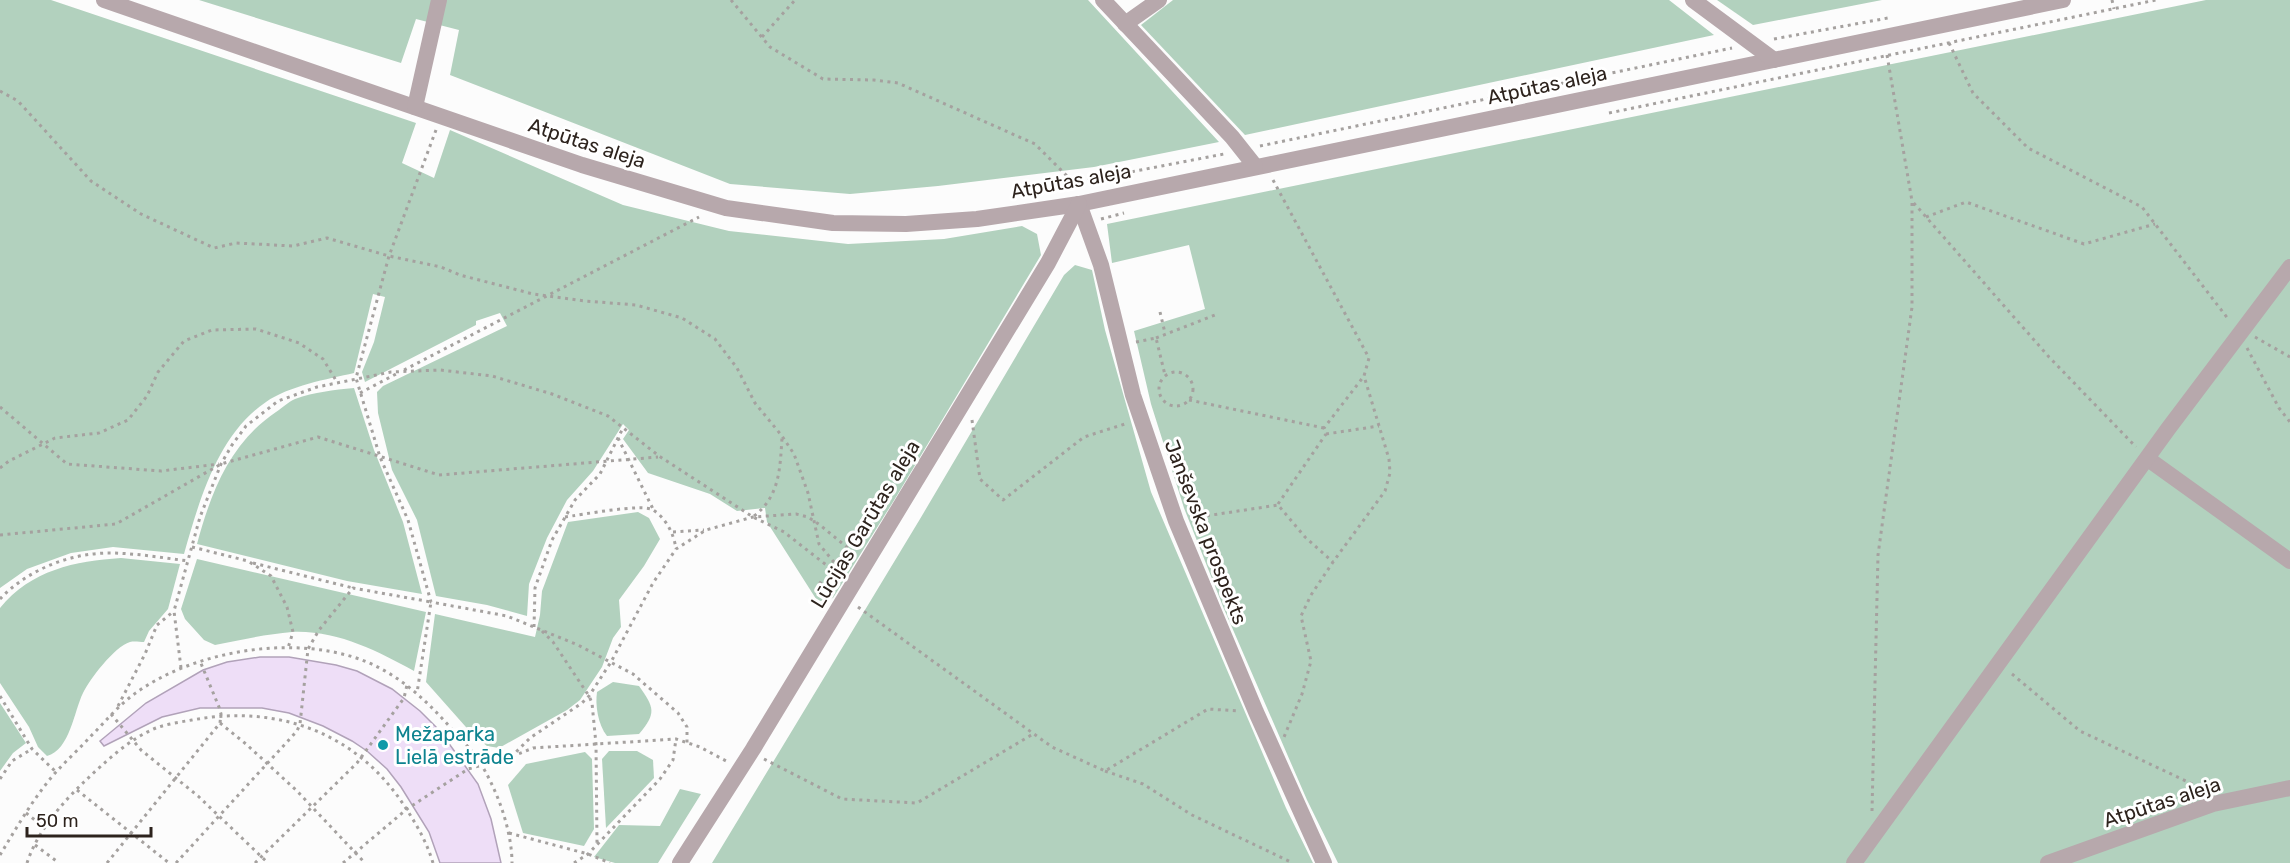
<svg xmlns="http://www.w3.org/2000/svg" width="2290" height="863" font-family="Rubik,sans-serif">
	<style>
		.forest { fill: #b2d1be }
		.building { fill: #eedef7; stroke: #b1a2b9; stroke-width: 1.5 }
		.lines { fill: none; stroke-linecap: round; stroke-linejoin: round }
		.path { stroke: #a5a19f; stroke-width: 3; stroke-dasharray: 3 4.5; stroke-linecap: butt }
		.street { stroke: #b7a8ac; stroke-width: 16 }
		.culture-dot { fill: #0f9aa8; stroke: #fff; stroke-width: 2 }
		.labels { text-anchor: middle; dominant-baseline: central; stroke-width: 6; stroke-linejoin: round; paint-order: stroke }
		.street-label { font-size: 20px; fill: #2d231d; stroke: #fff }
		.culture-label { font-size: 20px; fill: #0d838f; stroke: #fff; text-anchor: start }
	</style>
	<rect width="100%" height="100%" fill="#fcfcfc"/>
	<!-- forest -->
	<g class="forest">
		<path d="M0,0H51L416,123L402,163L434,178L450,130L623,205L729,231L848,244L944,239L1022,226L1037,234L1041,255L893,502L833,598L818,602L767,522L765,508L737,511L710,494L648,473L623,439L629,430L623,424L593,471L567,500L547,538L529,584L527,616L487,605L436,596L417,520L392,470L378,413L377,392L383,386L507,326L500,313L476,321V325L365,382L362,372L374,342L385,297L373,294L354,373C328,379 288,386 266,402C218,434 199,501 184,554L113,547L71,553L27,569L0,588Z"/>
		<polygon points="199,0 1088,0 1219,142 1094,167 938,186 850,194 730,184 450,75 459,30 416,19 401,63"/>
		<polygon points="1173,0 1669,0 1714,35 1245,135 1141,25"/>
		<polygon points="1717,0 1882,0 1753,25"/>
		<polygon points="2206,0 2290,0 2290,863 1338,863 1307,800 1224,609 1184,508 1151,404 1134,331 1205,309 1189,245 1112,263 1107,224"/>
		<polygon points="1075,265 1092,270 1105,330 1151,492 1286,808 1313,863 712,863 920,519 1064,275"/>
		<path d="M354,388L374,450L403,522L422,594L347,581L197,544C211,492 230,443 276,412C282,408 288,402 295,399C315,392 333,390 354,388Z"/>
		<polygon points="638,512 649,518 660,539 644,566 619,600 621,627 613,638 602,667 580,700 567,710 499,748 487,746 473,735 426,682 435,614 535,637 540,615 542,591 568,522"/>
		<path d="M121,558L180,564L168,609L149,631L144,642C140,642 134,641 130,642C114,647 90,679 83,693C74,711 70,750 47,756L38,747L29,727L0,683V608C31,570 75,561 121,558Z"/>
		<path d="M197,559L426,612L414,671C377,651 337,630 292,632C267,634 240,640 215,645L204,640L185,619L181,609Z"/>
		<path d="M613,682L639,686C654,707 657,713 639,734L607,736C598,725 595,705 597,692Z"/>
		<polygon points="0,703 26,743 13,753 0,771"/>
		<polygon points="609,751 637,751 653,760 654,778 606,828 602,759"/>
		<polygon points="585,752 592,759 594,829 584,846 523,833 508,785 526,764"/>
		<polygon points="680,789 701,794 658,863 615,863 594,857 619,825 660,826"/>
	</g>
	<!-- building -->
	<polygon class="building" points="260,657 289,657 336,665 357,671 392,689 420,711 440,731 478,784 491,819 501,863 440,863 429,832 401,787 387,769 367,751 352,741 323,726 289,713 262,708 200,708 162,717 104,746 100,741 146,703 203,670 227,662"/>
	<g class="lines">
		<!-- path -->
		<g class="path">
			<polyline points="731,0 770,47 823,79 874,80 898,83 1035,144 1073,182"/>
			<polyline points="2112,0 2114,9"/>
			<polyline points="762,37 795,0"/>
			<polyline points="1774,39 1888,18"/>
			<polyline points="1949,43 1973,93 2028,148 2142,207 2229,320"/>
			<polyline points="1887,55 1912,201"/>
			<polyline points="0,91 18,101 91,181 141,214 214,248 236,243 293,246 327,238 389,256 441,267 460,275 533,294 585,301 636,305 682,318 715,339 737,368 755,403 782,436 794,454 808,493 819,544 842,572"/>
			<polyline points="1609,113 2156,0"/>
			<polyline points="436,130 389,256 356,378 380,457 408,520 431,602 507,616 578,645 633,674 678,713 687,727 687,743"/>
			<polyline points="1260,146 1732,48"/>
			<polyline points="1273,180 1369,358 1364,376 1389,459 1390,473 1385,491 1333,562 1311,595 1301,616 1311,661 1302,694 1284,737"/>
			<polyline points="1073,183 1224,154"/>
			<polyline points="1926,217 1966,202 2084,244 2155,224"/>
			<polyline points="1101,219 1124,213"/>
			<polyline points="1160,312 1165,333"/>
			<polyline points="2255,337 2290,357"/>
			<polyline points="1156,338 1215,315"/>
			<polyline points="1136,342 1156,338 1165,375"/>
			<polyline points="2247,348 2279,408 2290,422"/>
			<polyline points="404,370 699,217"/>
			<circle cx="1176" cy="389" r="17"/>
			<polyline points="360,393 398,373"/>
			<polyline points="1189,400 1324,428"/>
			<polyline points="0,407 67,464 161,471 219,464"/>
			<polyline points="972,420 980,479 1003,500 1084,437 1128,423"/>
			<polyline points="1326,434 1379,426"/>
			<polyline points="618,438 653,509"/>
			<polyline points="0,468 9,461 55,438 99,433 128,420 147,396 158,372 184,341 212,330 256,329 299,343 323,359 337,382"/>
			<polyline points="1278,504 1326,434 1324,428 1364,376"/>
			<path d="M754,516C780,496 780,468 782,438"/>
			<path d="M565,517C580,515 644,503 653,510C666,518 674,534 676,549"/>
			<polyline points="1192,518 1278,505 1305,537 1333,562"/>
			<polyline points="673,532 704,530"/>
			<polyline points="0,535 116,524 221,464 318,437 439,475 658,457"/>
			<polyline points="192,547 248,561 271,576 287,607 293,632 288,648"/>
			<polyline points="253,563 353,588"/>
			<polyline points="819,582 833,590"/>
			<path d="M0,599C27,570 70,553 109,553C136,553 163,558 189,561"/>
			<polyline points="858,607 1052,747 1105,771 1208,709 1239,711"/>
			<polyline points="534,627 535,588 552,540 575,500 600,474 623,428"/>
			<polyline points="542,631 553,642 589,696 592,703 596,744 597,843"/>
			<polyline points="181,668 174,611 200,517 221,464 232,445 246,426 278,401 317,387 391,372 440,370 492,376 552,394 608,416 659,456 753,517 784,532 839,575"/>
			<polyline points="2012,674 2080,731 2205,790"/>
			<polyline points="0,696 32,749 56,772"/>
			<polyline points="118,706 145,654 157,625 174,611"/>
			<polyline points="111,714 141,750 198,796 268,863"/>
			<polyline points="220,723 246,744 297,791 365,863"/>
			<polyline points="511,757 530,738 582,703 589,696 611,662 653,583 676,549 706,530 753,517 796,514 808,517 820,525 854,553"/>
			<polyline points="764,759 842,799 917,803 1033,734"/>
			<polyline points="1105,771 1143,784 1192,815 1293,863"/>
			<polyline points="0,779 12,761 32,749"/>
			<polyline points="77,790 169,863"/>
			<polyline points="1872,811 1878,555 1912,307 1912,201 2049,357 2136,447"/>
			<polyline points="26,813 45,828"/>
			<polyline points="509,833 588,854 610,863"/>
			<polyline points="35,845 59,863"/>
			<path d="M0,855C17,827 34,797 56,772C67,760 80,748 91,736C105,722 117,707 133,695C193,650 297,633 367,662C400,676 425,699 449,726C460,738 472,750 481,764C502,799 512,837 512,863"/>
			<path d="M27,863C37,832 61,804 84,782C105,762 129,739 156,728C167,724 180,722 192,720C279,704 359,733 407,810C418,827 427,843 433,863"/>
			<polyline points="107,863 220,723 221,714 219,707 200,661"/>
			<polyline points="176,863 297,731 300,724 308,649 319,630 353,588 431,602 417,693"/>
			<polyline points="255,863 357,763 404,698 407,685"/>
			<polyline points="343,863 407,809 468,769 511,757 533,748 676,739 700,747 728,762"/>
			<polyline points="574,863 588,854 660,779 673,760 676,739"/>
		</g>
		<!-- street -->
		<g class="street">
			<polyline points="104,0 582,165 726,208 833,223 906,224 977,219 1079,204 2063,0"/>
			<polyline points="1103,0 1232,137 1255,166"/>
			<polyline points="1693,0 1774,60"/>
			<polyline points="1125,24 1159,0"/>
			<polyline points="415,107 439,0"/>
			<polyline points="1079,204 1101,265 1133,395 1176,521 1256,712 1324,863"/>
			<polyline points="2148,459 2290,561"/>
			<polyline points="680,863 753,749 1048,263 1079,204"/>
			<polyline points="1854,863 2168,429 2290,267"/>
			<polyline points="2048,863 2213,804 2290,788"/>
		</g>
	</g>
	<!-- markers -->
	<circle class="culture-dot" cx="383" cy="745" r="6"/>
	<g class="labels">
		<!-- street labels -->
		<g class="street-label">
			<text transform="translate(1547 85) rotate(-12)">Atpūtas aleja</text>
			<text transform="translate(587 143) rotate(18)">Atpūtas aleja</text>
			<text transform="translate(1071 181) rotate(-10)">Atpūtas aleja</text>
			<text transform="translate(865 524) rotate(-59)">Lūcijas Garūtas aleja</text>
			<text transform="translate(1206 532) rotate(69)">Janševska prospekts</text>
			<text transform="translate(2162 802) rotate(-18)">Atpūtas aleja</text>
		</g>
		<!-- culture labels -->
		<g class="culture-label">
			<text x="395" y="734">Mežaparka<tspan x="395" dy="23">Lielā estrāde</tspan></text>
		</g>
	</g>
	<!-- scale -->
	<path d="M27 827v9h124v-9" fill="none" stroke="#2d231d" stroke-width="3"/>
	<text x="36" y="827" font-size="18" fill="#2d231d" stroke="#ffffff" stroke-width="4.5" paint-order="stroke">50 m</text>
</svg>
